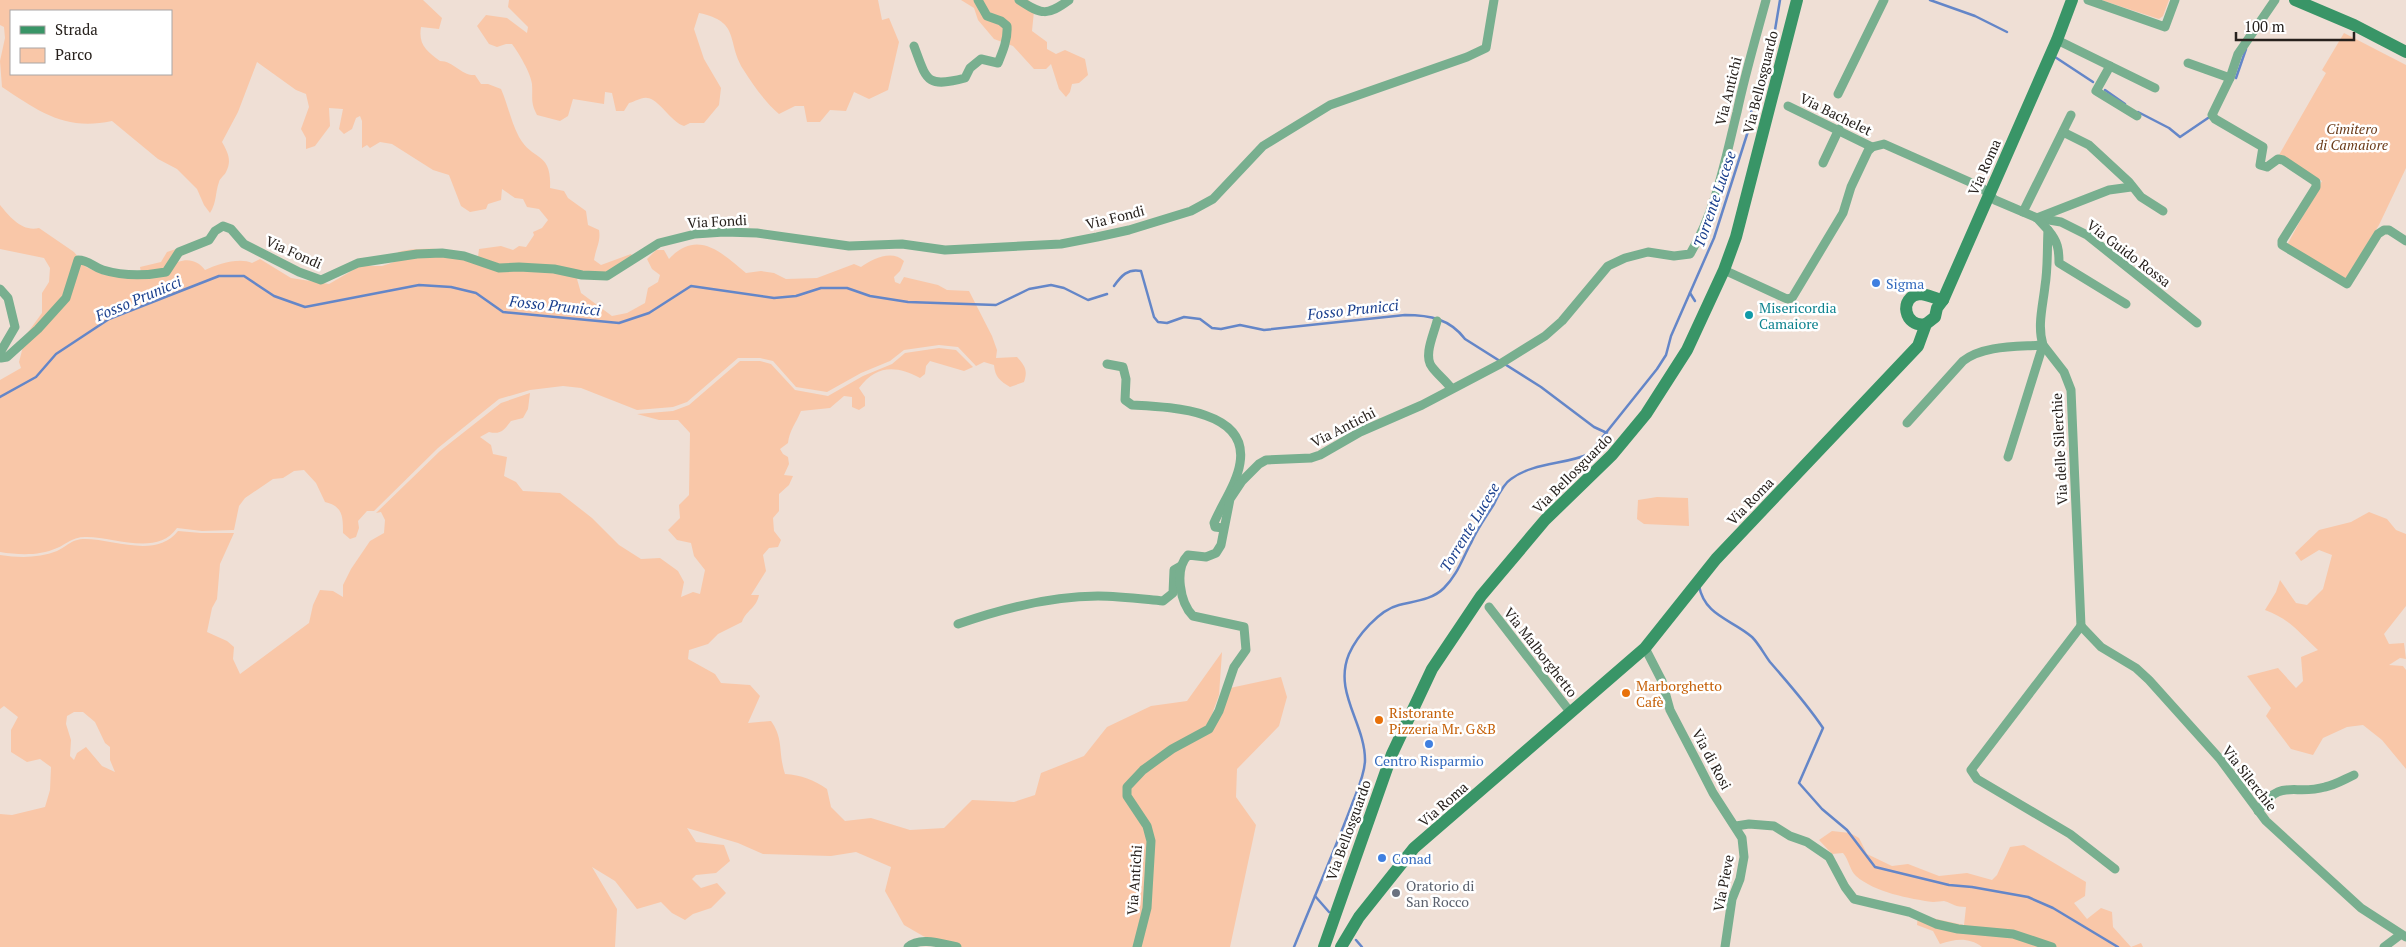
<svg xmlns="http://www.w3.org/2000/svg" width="2406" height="947" font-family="'PT Serif',serif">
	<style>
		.green { fill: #f9c7a8; fill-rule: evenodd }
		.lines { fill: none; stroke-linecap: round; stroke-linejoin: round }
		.stream { stroke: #6486c8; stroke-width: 2.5 }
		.street { stroke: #78af8f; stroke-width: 9 }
		.secondary { stroke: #399567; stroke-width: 12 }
		.shop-dot { fill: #3f7fe0; stroke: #fff; stroke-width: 2 }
		.culture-dot { fill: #0f9aa8; stroke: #fff; stroke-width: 2 }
		.food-dot { fill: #e8710a; stroke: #fff; stroke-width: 2 }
		.worship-dot { fill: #6b7280; stroke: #fff; stroke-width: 2 }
		.labels { text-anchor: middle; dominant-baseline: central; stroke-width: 5; stroke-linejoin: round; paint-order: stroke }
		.street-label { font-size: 14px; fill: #27211d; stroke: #fff }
		.park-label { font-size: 14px; font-style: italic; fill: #6b3b19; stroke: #fff }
		.shop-label { font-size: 14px; fill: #366cbe; stroke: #fff; text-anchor: start }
		.culture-label { font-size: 14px; fill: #0d838f; stroke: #fff; text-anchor: start }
		.food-label { font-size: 14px; fill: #c56008; stroke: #fff; text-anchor: start }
		.worship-label { font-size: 14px; fill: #5b616d; stroke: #fff; text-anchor: start }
		.water-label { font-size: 15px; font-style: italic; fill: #1b408e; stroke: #fff }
	</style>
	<rect width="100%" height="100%" fill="#efdfd5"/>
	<!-- green -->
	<g class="green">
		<path d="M0,0H423L442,18L439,29L421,27C418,45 427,51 440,61C454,61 461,76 475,75L481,84H488L501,89C508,105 511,122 519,137C533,162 552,151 550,188L564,191L568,198L586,211L588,225L599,230C601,241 596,248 594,260L601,265L631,254L636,261L602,279H577L581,293L612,316L627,313L645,303L648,288L658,282L660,275L652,269L647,259L656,250H664L669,259C697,229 721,252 746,273L761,271L774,273L786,279L817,278L854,264L861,267C872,259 892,249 904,261L900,271L894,277L895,282L900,284L904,277L938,285L947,290L969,291L992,336L997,350L996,358L1017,357C1025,366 1028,370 1024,382L1010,387C1000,381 995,377 994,365L984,362L976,366L958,347L939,345L904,350L890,361L861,373L827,392L796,387L773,361L760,358H738L687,402L673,407L637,410L581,388L563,386L530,390L499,399L438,448L374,511H367L358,521L359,528L356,537L350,539L343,533C343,517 343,506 325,502L316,483L304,470L294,471L283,478L273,479L245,498L239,506L234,530L202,531L177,528C157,557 112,536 85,537C72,537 67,544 57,548C39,556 19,555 0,552V380L21,368L19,362L26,335L42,313V293L49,282L50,268L44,258L0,249V205C10,217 22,232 39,228L74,252L86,267L104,275L142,278L140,267L161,262L167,252L185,246L189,250L180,257L178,262C189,258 198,261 205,270C217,264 240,257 252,263L260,259L291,278L329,284L360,266H382L397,261L398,252C420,246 457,249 478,257L479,249L501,246L513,250L519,246L526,247L534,235L533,232L542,228L548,220L539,209L527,207L523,199L515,198L502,189L501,200L488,204L486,209L470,212L461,206L449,175L433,170L392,144L380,142L370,148L367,145L362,148V121L360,116L356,118L352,129L344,134L339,129L343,109L329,108L330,126L315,146L306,149V138L301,129L309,107L306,94L296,90L257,62L238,112L222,142C228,153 232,160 226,172C224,176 220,178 219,182C215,193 217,202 210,213L204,205L197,189L177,169L158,159L112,121C65,131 40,112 2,87L0,61L5,38L4,27L0,25ZM11,11H171V74H11Z"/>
		<path d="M509,0H878L882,20L889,18L899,42L888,90L869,99L854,92L846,111L830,110L820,122H807L804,106H795L779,114C765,102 753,85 743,69C726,41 741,22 699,13L694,29L704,59L721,88L719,105L704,123H690L684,126C671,122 658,98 647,98C641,97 635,102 629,103L624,111H616L612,93L605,92L604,104L573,99L568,116L560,121L537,115C530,102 533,98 532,84C531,73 518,52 512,44H506L497,47L489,44L477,26L486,15L507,18L527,33L528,27L508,7Z"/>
		<polygon points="961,0 1029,0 1034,11 1032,31 1047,42 1047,49 1056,54 1065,50 1085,59 1088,75 1079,83 1072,84 1070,92 1066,97 1059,89 1051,64 1046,69 1034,69 1013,46 994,39 978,20 974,8"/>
		<polygon points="2101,0 2169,0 2163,16 2159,19"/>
		<polygon points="2344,33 2406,65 2406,168 2379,225 2344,281 2287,245 2322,181 2279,155 2326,73 2322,70"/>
		<path d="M939,348L956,350L973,367L964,371L930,361L926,366L925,374L920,378C896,365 876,365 859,388L865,397V406L859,410L852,407V397L844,396L830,408L801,411C796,423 789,431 788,443L780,449L783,454L788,457L789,464L784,475L793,476L789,485L779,494V511L773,518L774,531L781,540L778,547L769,548L763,555L766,571L751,595H759C756,609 746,610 742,622L718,634L708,644L689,650L688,659L715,674L721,683L750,685L760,696L748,723L771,721C784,739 778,753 785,774C801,775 814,780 827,789L831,807L845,821L871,818L910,830L944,828L972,800L1014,802L1035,795L1041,773L1084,756L1107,727L1151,706L1187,701L1222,652L1219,695L1210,720L1230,688L1281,677L1287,697L1279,726L1237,769L1236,797L1256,825L1230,947H950L923,936L904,925L885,891L891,867L856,852L831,856L763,854L738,843L687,828L696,842L724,845L730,861L716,873L696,875L692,879L701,888L717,883L726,893L711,908L693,914L685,920L672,913L661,902L637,909L615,881L592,867L617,909L615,947H0V814L12,815L45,807L50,790L51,767L40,759L27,762L11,752V730L18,717L4,706L0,709V555C20,558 39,558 57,551C68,546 71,539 85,539C114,539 156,559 178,531L201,533H234L220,564L217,599L212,608L207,632L227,641L234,647L233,659L240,674L309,623L313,605L320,590L333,591L343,597V585L351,569L370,541L384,533L385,520L381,512L376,513L440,451L501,403L530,393L528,409L523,418L511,421C504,430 501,435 489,432L480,437L491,445L493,454L507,457L504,476L516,482L523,491L560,493L592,518L619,545L641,559L660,558L678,571L684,582L681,597L693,592L700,594L705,570L694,556L691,543L677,540L668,530L680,518L679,505L689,495L690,433L678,420H659L637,414L673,411L689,405L740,361H760L771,364L795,390L828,396L863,376L892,364L905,353ZM74,712H83L95,722L105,743L110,747V760L115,772L102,766L86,747L77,753L74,760L70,756L71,740L66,724L67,716Z"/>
		<polygon points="1657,497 1688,498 1689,526 1644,524 1637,519 1638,500"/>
		<path d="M2369,512L2387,519L2396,530L2406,534V606L2384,634L2389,644L2404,643L2406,659L2400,658L2389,665L2403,666L2406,670V769L2382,740L2363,725L2347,727L2323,738L2313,755L2291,749L2266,716L2271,708L2247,676L2278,668L2296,688L2303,681L2301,657L2318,650C2299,633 2290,619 2265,610L2276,592L2280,580L2296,603L2307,605L2323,589L2332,555L2319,550L2301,561L2295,553L2319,530L2351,522Z"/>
		<path d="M1832,831L1850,833L1859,838L1867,854L1892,866L1908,864L1939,876L1967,873L1992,880L1997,875L2010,847L2024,845L2086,882L2085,896L2074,903L2087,919L2101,908L2112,912L2113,927L2131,947L2141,943L2143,947H1982C1968,937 1956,939 1940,944L1933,931L1917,925L1918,915L1964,925L1966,907C1955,907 1954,904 1944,901C1941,901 1937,902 1933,902C1910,899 1874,892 1856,876C1850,871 1849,860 1843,853L1832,854L1819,840Z"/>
	</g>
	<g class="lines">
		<!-- stream -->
		<g class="stream">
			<polyline points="1930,0 1975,16 2007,32"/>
			<polyline points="2055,57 2093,82"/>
			<polyline points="2236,78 2246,49"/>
			<polyline points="2105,90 2125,104"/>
			<polyline points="2138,112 2169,128 2180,137 2208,118"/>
			<path d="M1114,286C1121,276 1128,268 1141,271L1154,317L1158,322L1167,323L1184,317L1200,319L1212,328L1221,329L1240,325L1264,330L1405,315C1430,315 1450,319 1465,339L1541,387L1594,427L1607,433"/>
			<polyline points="1690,293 1695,301"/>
			<polyline points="0,397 36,377 56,354 109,319 219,276 244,276 274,296 305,307 419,285 451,287 476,293 503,312 619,323 649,313 691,286 774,298 796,296 821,288 847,288 870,296 908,302 996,305 1029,289 1051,285 1064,288 1088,300 1107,294"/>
			<path d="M1699,586C1705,616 1731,619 1752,637C1759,644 1764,654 1770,662C1789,684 1807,704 1823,728L1799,783L1822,809L1847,830L1875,867L1949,885L1972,887L2028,897L2053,908L2118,947"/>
			<polyline points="1315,896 1329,912"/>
			<polyline points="1356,940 1362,947"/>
			<path d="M1294,947C1313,900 1333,854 1351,807C1356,793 1365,775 1365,760C1365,723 1333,692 1349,654C1357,636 1379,610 1399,605C1415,601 1432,600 1444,588C1458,574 1462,559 1471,543C1477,529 1486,517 1494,504C1498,496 1503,484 1511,479C1534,462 1564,465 1589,454L1657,369L1666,355L1671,336L1714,238L1750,125L1752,103L1775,30L1780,0"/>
		</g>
		<!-- street -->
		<g class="street">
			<path d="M1019,0C1042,15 1047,16 1069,0"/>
			<polyline points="2088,0 2165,27 2175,0"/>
			<polyline points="2275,0 2238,54 2230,78 2212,115 2215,119 2263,147 2260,165 2267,167 2278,159 2283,160 2316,182 2316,187 2282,241 2282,245 2347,284 2378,234 2384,230 2389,230 2406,241"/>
			<polyline points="2057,40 2155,88"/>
			<path d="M914,46C927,81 926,88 965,78L970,68L981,59L998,63C1003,51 1008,39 1007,26L1001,21L987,16L978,0"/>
			<polyline points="2188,63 2230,78"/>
			<polyline points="2110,66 2096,91 2137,116"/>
			<polyline points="1838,94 1884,0"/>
			<polyline points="1788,106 1872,147"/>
			<polyline points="2063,132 2089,145 2129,182 2141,197 2163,211"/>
			<polyline points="1823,163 1839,129"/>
			<polyline points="2023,212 2071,115"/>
			<polyline points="2037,218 2061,222 2087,235 2197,323"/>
			<polyline points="2037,218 2109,190 2131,187"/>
			<path d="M2048,230C2058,242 2059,249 2059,263L2126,304"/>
			<path d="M1724,270L1787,299L1792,298L1843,213L1851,187L1868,151L1872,147L1884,144L1981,187L1995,200L2037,218L2048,230C2047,249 2048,268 2045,286C2043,305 2037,326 2043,345L2064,372L2071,390L2081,626"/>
			<path d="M0,289L8,298L15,327L1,351V358L7,357L38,329L66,298L78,260C89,260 93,267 103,270C123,276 145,276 166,272L179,252L209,240L215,231L223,226L231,229L244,244L299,272L321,280L358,263L417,254L442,253L464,256L499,268L519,267L554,269L582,275L607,276L659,243L695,234L724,232L757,233L849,246L902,244L945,250L1061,244L1097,237L1129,230L1191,211L1213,199L1263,146L1330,105L1467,57L1486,48L1494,0"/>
			<path d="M1437,321C1434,334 1423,356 1432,367C1438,375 1445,380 1451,388"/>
			<path d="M1107,364L1123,367L1126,379L1125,400L1132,405C1168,407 1249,409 1240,463C1237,483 1222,504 1214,523L1215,527L1223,528"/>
			<path d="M1907,423L1963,361C1984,345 2017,347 2043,345L2008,457"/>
			<polyline points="1489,607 1571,713"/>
			<path d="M958,624C1001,609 1052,596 1098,596C1119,596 1142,599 1163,601L1173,593L1174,570L1181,566"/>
			<polyline points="2081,626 2101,647 2136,668 2149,680 2220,759 2266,821 2361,908 2406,937"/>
			<polyline points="2081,626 1971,770 1977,779 2070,834 2115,869"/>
			<polyline points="1645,648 1662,681 1670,710 1694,756 1713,793 1742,838 1744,857 1740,879 1732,899 1725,947"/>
			<path d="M2258,811C2281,777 2293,796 2325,787C2335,785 2345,779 2354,775"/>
			<polyline points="1736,826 1749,824 1774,826 1790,836 1807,842 1829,857 1845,887 1854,899 1909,912 1936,924 1958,929 2013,934 2052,947"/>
			<path d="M908,947C920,936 942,944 957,947"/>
			<path d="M1137,947L1147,908L1151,841L1147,826L1127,796V787L1143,770L1172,749L1209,729L1219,711L1234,667L1246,650L1244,627L1193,616C1180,603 1174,569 1188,555L1206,557L1216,553L1221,545L1230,499L1242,481L1259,464L1266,460L1311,458L1320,455L1360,432L1422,405L1500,364L1545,336L1562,321L1608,266L1625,258L1648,252L1674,256L1690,254C1716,211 1725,160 1737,112C1745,74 1756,37 1766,0"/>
			<polyline points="2384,947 2400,935"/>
		</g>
		<!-- secondary -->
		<g class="secondary">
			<polyline points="2295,0 2354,25 2406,52"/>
			<path d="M1926,324C1904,329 1898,296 1920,294C1927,294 1935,299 1943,300"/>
			<polyline points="1324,947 1392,754 1432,669 1481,596 1545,520 1612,455 1646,414 1687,350 1724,270 1736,237 1797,0"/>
			<polyline points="1341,947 1359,917 1414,848 1645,648 1716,559 1918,346 1926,324 1935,317 1937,308 1943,300 2057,40 2072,0"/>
		</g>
	</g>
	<!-- markers -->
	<g class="shop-dot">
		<circle cx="1876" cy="283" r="5"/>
		<circle cx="1429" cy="744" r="5"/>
		<circle cx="1382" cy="858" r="5"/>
	</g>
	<circle class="culture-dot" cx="1749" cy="315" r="5"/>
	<g class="food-dot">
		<circle cx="1626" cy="693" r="5"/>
		<circle cx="1379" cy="720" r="5"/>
	</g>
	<circle class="worship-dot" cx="1396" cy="893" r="5"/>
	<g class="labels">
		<!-- street labels -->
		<g class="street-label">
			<text transform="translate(1760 82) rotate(-76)">Via Bellosguardo</text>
			<text transform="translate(1728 91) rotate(-76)">Via Antichi</text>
			<text transform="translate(1836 114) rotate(26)">Via Bachelet</text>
			<text transform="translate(1984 167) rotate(-66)">Via Roma</text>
			<text transform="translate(1115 217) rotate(-14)">Via Fondi</text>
			<text transform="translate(717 221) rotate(-3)">Via Fondi</text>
			<text transform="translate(294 252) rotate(24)">Via Fondi</text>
			<text transform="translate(2129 253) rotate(37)">Via Guido Rossa</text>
			<text transform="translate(1343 427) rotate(-27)">Via Antichi</text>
			<text transform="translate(2059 449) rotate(-93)">Via delle Silerchie</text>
			<text transform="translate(1572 473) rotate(-45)">Via Bellosguardo</text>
			<text transform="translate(1750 501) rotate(-46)">Via Roma</text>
			<text transform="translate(1541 652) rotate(52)">Via Malborghetto</text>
			<text transform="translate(1712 759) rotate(62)">Via di Rosi</text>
			<text transform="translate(2250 778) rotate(52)">Via Silerchie</text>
			<text transform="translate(1443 804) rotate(-41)">Via Roma</text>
			<text transform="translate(1348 830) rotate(-70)">Via Bellosguardo</text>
			<text transform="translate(1134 880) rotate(-86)">Via Antichi</text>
			<text transform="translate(1723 883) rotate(-79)">Via Pieve</text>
		</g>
		<!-- park labels -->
		<g class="park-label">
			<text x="2352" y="128">Cimitero<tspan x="2352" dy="16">di Camaiore</tspan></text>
		</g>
		<!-- shop labels -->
		<g class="shop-label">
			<text x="1886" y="283">Sigma</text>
			<text x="1429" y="760" text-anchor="middle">Centro Risparmio</text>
			<text x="1392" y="858">Conad</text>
		</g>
		<!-- culture labels -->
		<g class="culture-label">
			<text x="1759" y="307">Misericordia<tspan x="1759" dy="16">Camaiore</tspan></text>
		</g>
		<!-- food labels -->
		<g class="food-label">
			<text x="1636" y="685">Marborghetto<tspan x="1636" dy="16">Cafè</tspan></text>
			<text x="1389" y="712">Ristorante<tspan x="1389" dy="16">Pizzeria Mr. G&amp;B</tspan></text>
		</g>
		<!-- worship labels -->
		<g class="worship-label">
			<text x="1406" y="885">Oratorio di<tspan x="1406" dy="16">San Rocco</tspan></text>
		</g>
		<!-- water labels -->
		<g class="water-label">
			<text transform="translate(1714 199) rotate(-71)">Torrente Lucese</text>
			<text transform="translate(138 298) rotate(-23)">Fosso Prunicci</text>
			<text transform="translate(555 305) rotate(6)">Fosso Prunicci</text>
			<text transform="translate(1353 309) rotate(-6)">Fosso Prunicci</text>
			<text transform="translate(1469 527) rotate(-59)">Torrente Lucese</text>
		</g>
	</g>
	<!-- legend -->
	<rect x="10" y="10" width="162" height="65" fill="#ffffff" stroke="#a9a6a5"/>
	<rect x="20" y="26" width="25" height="8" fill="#399567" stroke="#a9a6a5"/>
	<text x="55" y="35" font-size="15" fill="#27211d">Strada</text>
	<rect x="20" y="48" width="25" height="15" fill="#f9c7a8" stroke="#a9a6a5"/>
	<text x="55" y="60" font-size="15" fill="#27211d">Parco</text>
	<!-- scale -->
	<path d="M2236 32v8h118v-8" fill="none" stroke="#27211d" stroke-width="2.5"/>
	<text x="2244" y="32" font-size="15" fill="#27211d" stroke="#ffffff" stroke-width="4" paint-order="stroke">100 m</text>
</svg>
